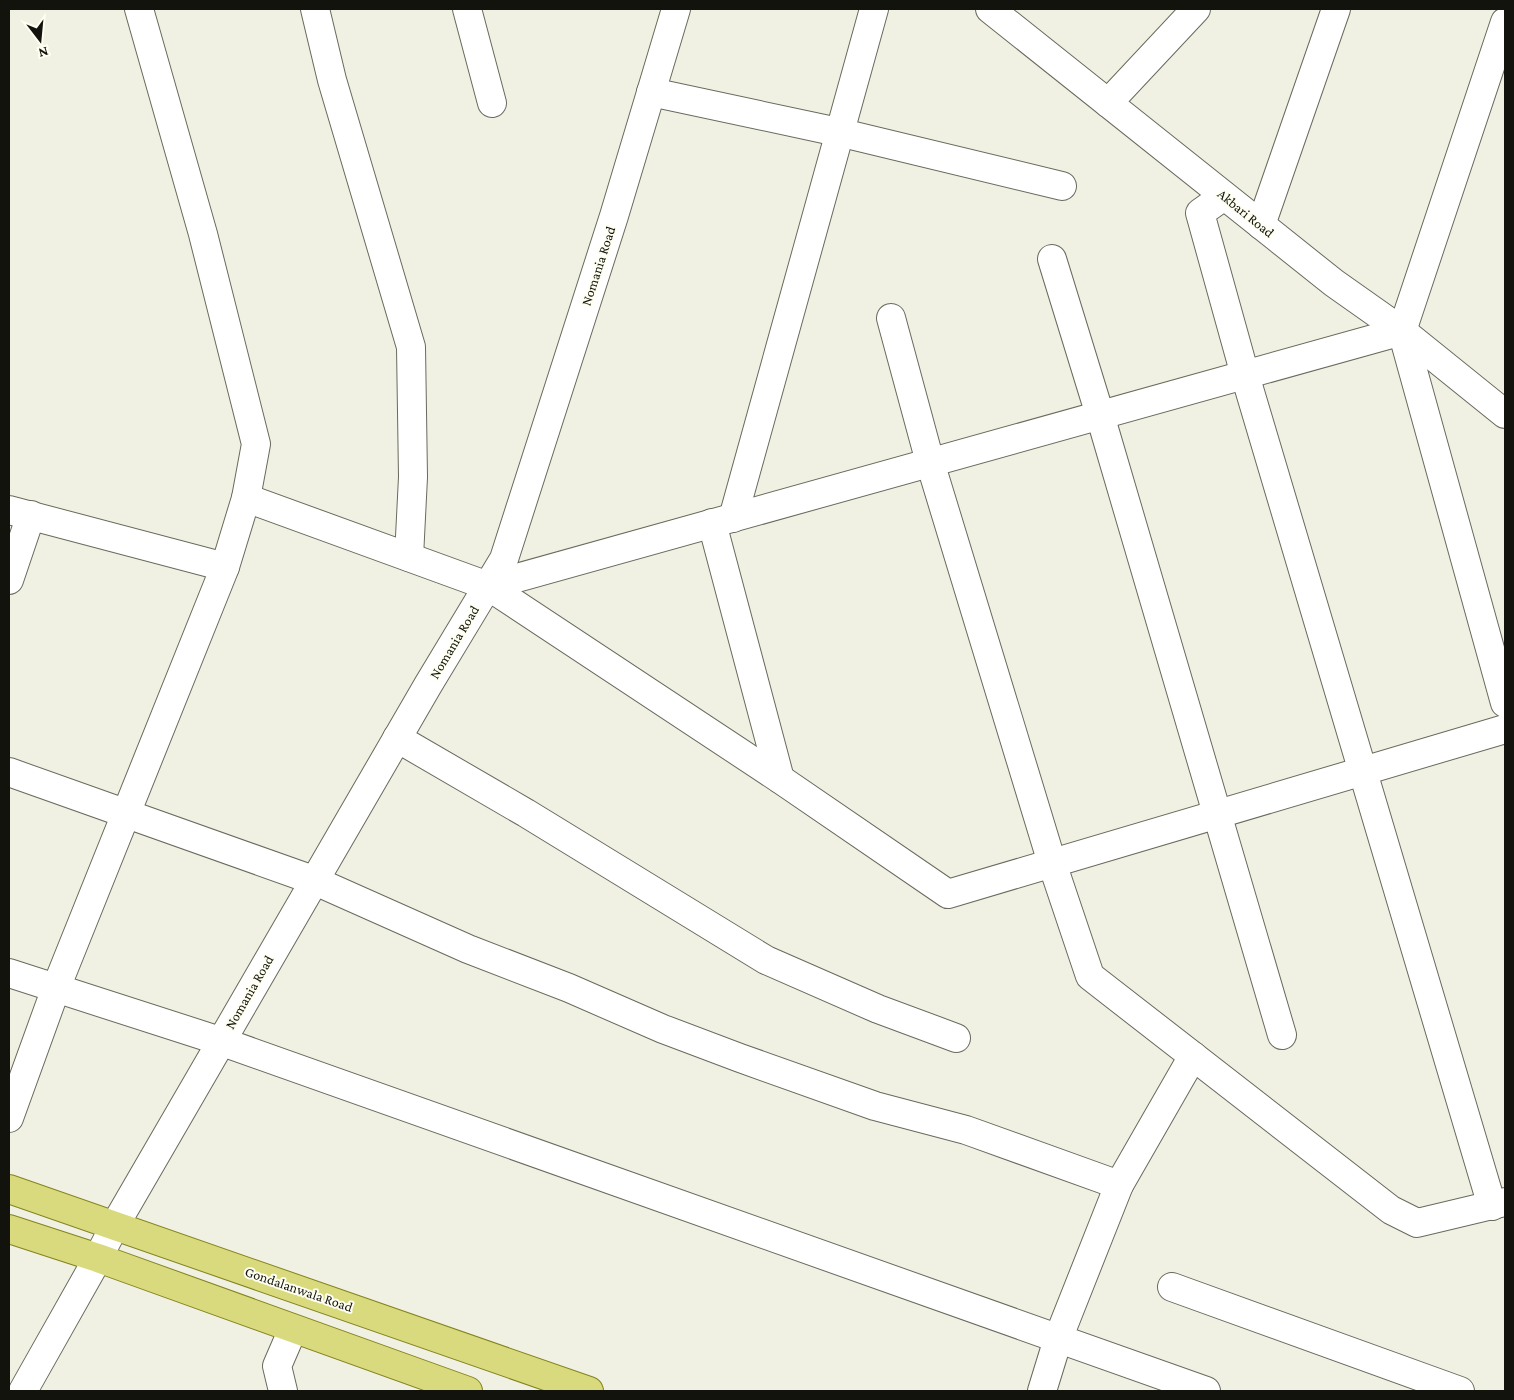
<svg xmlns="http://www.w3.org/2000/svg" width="1514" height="1400" font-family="'Crimson Pro',serif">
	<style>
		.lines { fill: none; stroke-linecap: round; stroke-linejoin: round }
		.minor-casing { stroke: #696a5d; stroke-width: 30 }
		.tertiary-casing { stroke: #696a5d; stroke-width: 30 }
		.primary-casing { stroke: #83831e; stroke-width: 30 }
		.minor { stroke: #fff; stroke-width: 28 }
		.tertiary { stroke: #fff; stroke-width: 28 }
		.primary { stroke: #d9d97d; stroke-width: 28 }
		.labels { text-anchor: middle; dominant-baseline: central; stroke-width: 4; stroke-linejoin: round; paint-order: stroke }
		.street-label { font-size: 14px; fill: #13130e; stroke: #fefff0 }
	</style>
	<rect width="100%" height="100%" fill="#f0f1e2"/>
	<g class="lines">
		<defs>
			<g id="minor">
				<polyline points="315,9 332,80 411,347 413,477 409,557"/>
				<polyline points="467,9 492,103"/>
				<polyline points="1505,22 1402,331 1505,703"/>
				<polyline points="651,92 838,132 1062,186"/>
				<polyline points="1108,103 1196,9"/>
				<polyline points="1224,196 1200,213 1245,375 1492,1206"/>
				<polyline points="1261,225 1336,9"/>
				<polyline points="1052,259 1100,415 1282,1035"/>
				<polyline points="891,318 930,462 1052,863 1090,976 1391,1210 1417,1223 1505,1202"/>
				<polyline points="246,498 488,586 780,779 948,894 1505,729"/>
				<polyline points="9,510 225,567"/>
				<polyline points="733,518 874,9"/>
				<polyline points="712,523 780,779"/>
				<polyline points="9,580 31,515"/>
				<polyline points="488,586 1402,331"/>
				<polyline points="397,738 526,813 766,960 878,1009 956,1038"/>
				<polyline points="9,772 313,880 468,949 569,988 663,1029 740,1058 875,1106 966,1130 1119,1185"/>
				<polyline points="9,973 220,1041 1206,1391"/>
				<polyline points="9,1118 56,988 225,567 246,498 256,444 203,234 139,9"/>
				<polyline points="1172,1287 1460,1391"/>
				<polyline points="283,1391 277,1366 293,1329"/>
				<polyline points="1042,1391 1058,1339 1119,1185 1193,1056"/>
			</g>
			<g id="tertiary">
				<polyline points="990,9 1334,283 1402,331 1505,414"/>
				<polyline points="23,1391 98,1258 115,1225 428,685 504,559 614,216 676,9"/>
			</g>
			<g id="primary">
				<polyline points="9,1189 589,1391"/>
				<polyline points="9,1229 98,1258 468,1391"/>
			</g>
		</defs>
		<!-- minor casing -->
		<use href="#minor" class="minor-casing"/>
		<!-- tertiary casing -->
		<use href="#tertiary" class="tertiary-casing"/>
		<!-- primary casing -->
		<use href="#primary" class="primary-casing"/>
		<!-- minor -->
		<use href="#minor" class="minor"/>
		<!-- tertiary -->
		<use href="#tertiary" class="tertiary"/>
		<!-- primary -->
		<use href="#primary" class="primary"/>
	</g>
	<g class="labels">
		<!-- street labels -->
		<g class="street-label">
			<text transform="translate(1246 213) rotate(39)">Akbari Road</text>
			<text transform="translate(598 266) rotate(-72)">Nomania Road</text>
			<text transform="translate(454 642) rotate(-59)">Nomania Road</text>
			<text transform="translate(249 992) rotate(-60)">Nomania Road</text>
			<text transform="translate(299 1289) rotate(19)">Gondalanwala Road</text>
		</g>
	</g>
	<!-- border -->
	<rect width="1514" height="1400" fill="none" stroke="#13130e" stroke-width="20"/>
	<!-- north arrow -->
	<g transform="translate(40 40) rotate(164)" stroke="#fefff0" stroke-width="4" paint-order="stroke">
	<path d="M0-4L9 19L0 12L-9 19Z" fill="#13130e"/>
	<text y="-8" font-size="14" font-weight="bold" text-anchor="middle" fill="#13130e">N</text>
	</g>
</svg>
